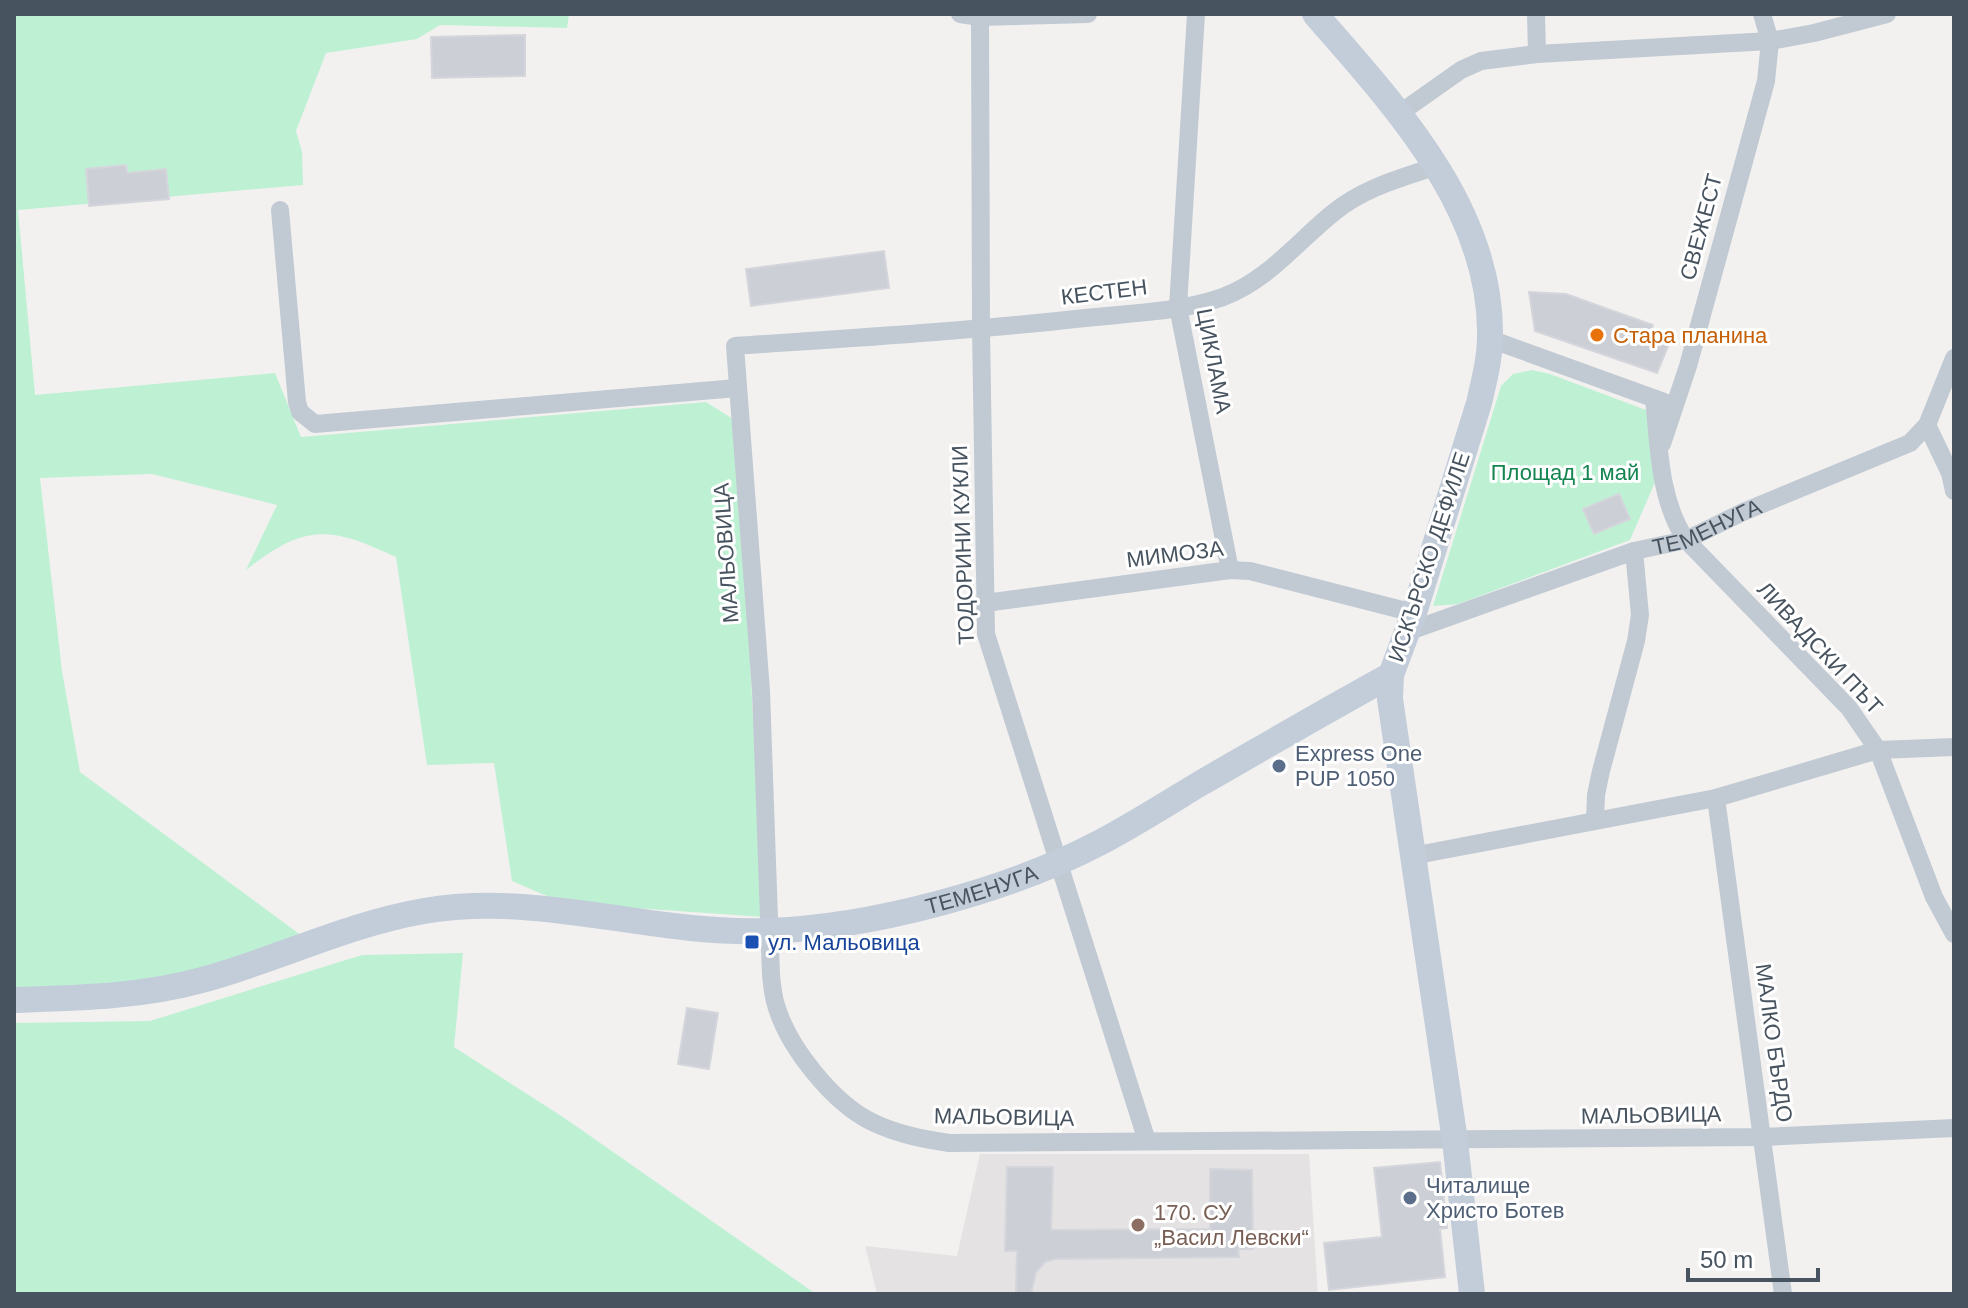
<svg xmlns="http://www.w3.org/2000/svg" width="1968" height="1308" font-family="Arial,sans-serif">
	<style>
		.education { fill: #e4e2e2 }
		.green { fill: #bef1d4 }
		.building { fill: #cccfd6; stroke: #d4d6dc; stroke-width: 2 }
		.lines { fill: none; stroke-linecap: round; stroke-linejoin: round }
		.street { stroke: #c1cad3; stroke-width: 18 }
		.secondary { stroke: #c3cdda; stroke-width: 26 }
		.food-dot { fill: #e8710a; stroke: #fff; stroke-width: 3 }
		.service-dot { fill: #5c6f8a; stroke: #fff; stroke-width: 3 }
		.transit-dot { fill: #1a4fb4; stroke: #fff; stroke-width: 3 }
		.education-dot { fill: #8d6e63; stroke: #fff; stroke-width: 3 }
		.labels { text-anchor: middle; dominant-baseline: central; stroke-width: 6; stroke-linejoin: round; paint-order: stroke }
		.street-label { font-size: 22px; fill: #47535f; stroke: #fff }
		.food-label { font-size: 22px; fill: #c56008; stroke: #fff; text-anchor: start }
		.park-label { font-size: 22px; fill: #148551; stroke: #fff }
		.service-label { font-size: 22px; fill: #4e5e75; stroke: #fff; text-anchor: start }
		.transit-label { font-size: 22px; fill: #164399; stroke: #fff; text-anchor: start }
		.education-label { font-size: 22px; fill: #785e54; stroke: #fff; text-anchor: start }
	</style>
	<rect width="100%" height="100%" fill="#f3f1f0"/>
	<!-- education -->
	<polygon class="education" points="980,1154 1309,1154 1318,1294 877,1294 865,1246 957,1256"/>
	<!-- green -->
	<g class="green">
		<path d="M14,14H569L567,28L440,25L417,39L326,53L296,131L302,152L303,185L18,210L35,395L275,373L301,437L706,402L738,422L763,917L563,903L512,881L494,763L427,765L396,557C330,526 305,523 246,570L277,505L152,474L40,478L62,671L80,772L306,939L128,990L14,989Z"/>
		<polygon points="1532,370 1550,374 1646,410 1656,480 1630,540 1458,604 1433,606 1501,386 1513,374"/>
		<polygon points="463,953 454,1047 566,1119 816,1294 14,1294 14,1023 150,1021 362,955"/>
	</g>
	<!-- building -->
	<g class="building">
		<polygon points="525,35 525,76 432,78 431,37"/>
		<polygon points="126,165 127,173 166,169 169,199 89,206 86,169"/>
		<polygon points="884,251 889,288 751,306 746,269"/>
		<polygon points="1529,292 1566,294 1653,325 1648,338 1669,344 1657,373 1535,331"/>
		<polygon points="1619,494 1630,519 1594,534 1583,509"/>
		<polygon points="687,1008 718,1013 709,1069 678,1064"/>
		<polygon points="1440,1162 1447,1228 1440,1229 1445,1277 1329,1290 1324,1243 1382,1237 1374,1168"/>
		<polygon points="1007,1167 1053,1167 1051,1230 1210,1229 1210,1169 1252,1170 1253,1249 1238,1249 1239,1257 1055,1259 1045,1262 1036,1272 1031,1294 1016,1294 1017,1251 1005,1251"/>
	</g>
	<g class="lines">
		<!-- street -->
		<g class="street">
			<polyline points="960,14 980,17 1088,14"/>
			<polyline points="1196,14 1178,307 1230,570"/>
			<polyline points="1536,14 1537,54"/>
			<polyline points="980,17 981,330 986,634 1147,1141"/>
			<polyline points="1400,113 1461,70 1481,61 1537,54 1770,41 1814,33 1887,14"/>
			<path d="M1437,166C1401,178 1363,188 1333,213C1296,243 1268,280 1223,297C1181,312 1130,313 1085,318C969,331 852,338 735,346L761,691L771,975C772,985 773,996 776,1005C788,1047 833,1103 872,1122C897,1134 922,1139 949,1143L1763,1137L1954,1128"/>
			<polyline points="280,210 297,402 300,412 315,424 737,388"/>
			<polyline points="1490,339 1664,402"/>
			<path d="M1654,399C1659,446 1659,500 1686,540L1849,708L1878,750L1934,897L1954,934"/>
			<polyline points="1927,425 1950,473 1954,491"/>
			<polyline points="1662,444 1688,366 1766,81 1770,41 1762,14"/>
			<polyline points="985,603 1230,570 1250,571 1414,613"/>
			<path id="s1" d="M1407,632L1634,551L1686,540L1743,512L1910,443L1927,425L1954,358"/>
			<polyline points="1716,798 1783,1294"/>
			<polyline points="1595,820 1596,795 1601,771 1636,641 1640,615 1634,551"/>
			<polyline points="1412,856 1716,798 1878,750 1954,747"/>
		</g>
		<!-- secondary -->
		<g class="secondary">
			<path d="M1315,14C1393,104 1492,208 1490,336C1490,359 1484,381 1479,403L1414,613L1391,675L1390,699L1455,1141L1472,1294"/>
			<path id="s2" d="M14,1000C78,998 140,997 202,980C276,960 348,924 424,911C541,891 649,935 765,931C870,928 1008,891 1101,842C1135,824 1168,803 1201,783C1264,747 1327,710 1391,675"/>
		</g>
	</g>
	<!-- markers -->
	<circle class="food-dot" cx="1597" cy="335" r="8"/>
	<g class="service-dot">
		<circle cx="1279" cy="766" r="8"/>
		<circle cx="1410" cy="1198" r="8"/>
	</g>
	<rect class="transit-dot" x="744" y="934" width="16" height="16" rx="4"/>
	<circle class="education-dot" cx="1138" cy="1225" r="8"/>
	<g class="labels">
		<!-- street labels -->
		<g class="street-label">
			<text transform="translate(1701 227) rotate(-75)">СВЕЖЕСТ</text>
			<text transform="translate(1104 292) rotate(-7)">КЕСТЕН</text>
			<text transform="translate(1214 361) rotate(79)">ЦИКЛАМА</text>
			<text stroke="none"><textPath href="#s1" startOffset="318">ТЕМЕНУГА</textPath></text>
			<text transform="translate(963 545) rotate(-92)">ТОДОРИНИ КУКЛИ</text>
			<text transform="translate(726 553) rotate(-94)">МАЛЬОВИЦА</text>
			<text transform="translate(1175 554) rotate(-7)">МИМОЗА</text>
			<text transform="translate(1429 557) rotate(-72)">ИСКЪРСКО ДЕФИЛЕ</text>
			<text transform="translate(1820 648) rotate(47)">ЛИВАДСКИ ПЪТ</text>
			<text stroke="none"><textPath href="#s2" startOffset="986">ТЕМЕНУГА</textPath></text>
			<text transform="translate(1774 1043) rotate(82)">МАЛКО БЪРДО</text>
			<text transform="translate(1651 1115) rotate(-1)">МАЛЬОВИЦА</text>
			<text transform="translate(1004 1117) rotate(1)">МАЛЬОВИЦА</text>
		</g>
		<!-- food labels -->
		<g class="food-label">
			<text x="1613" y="335">Стара планина</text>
		</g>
		<!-- park labels -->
		<g class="park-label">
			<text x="1565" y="472">Площад 1 май</text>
		</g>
		<!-- service labels -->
		<g class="service-label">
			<text x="1295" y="753">Express One<tspan x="1295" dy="25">PUP 1050</tspan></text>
			<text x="1426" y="1185">Читалище<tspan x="1426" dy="25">Христо Ботев</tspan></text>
		</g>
		<!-- transit labels -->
		<g class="transit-label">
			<text x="768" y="942">ул. Мальовица</text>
		</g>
		<!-- education labels -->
		<g class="education-label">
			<text x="1154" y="1212">170. СУ<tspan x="1154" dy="25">„Васил Левски“</tspan></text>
		</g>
	</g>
	<!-- border -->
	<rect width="1968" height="1308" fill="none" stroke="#47535f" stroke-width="32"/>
	<!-- scale -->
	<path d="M1688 1268v12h130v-12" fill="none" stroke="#47535f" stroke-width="4"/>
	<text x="1700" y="1268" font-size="24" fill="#47535f" stroke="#ffffff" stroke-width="6" paint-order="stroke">50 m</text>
</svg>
